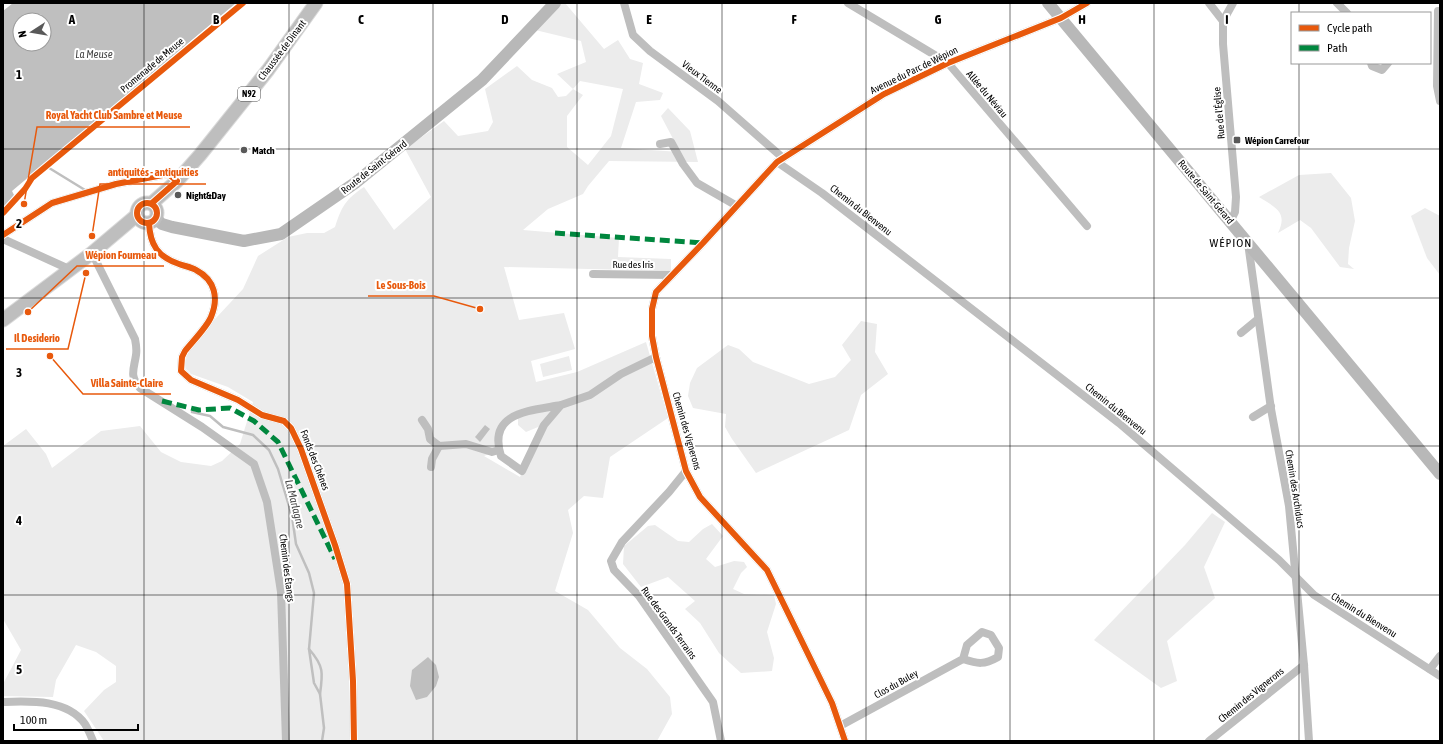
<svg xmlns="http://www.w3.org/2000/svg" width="1443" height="744" font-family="'Asap Condensed',sans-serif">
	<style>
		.green { fill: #ececec; fill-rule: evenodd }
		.water { fill: #bfbfbf; fill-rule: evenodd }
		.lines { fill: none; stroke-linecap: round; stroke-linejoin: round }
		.stream { stroke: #bfbfbf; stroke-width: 2.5 }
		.primary-casing { stroke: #dbdbdb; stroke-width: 15 }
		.street { stroke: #bebebe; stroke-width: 8 }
		.secondary { stroke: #b8b8b8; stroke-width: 12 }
		.primary { stroke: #bebebe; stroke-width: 13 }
		.quiet { stroke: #00873e; stroke-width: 5; stroke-dasharray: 10 5; stroke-linecap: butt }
		.cycleway-casing { stroke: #fff; stroke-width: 8 }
		.cycleway { stroke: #e8590c; stroke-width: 6 }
		.grid { fill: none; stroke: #000; stroke-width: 1; stroke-opacity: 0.55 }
		.poi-dot { fill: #595959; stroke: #fff; stroke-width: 1.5 }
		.labels { text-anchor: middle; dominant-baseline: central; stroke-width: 4; stroke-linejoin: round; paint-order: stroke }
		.shield { fill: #fff; stroke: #4c4c4c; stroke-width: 1 }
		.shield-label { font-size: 9px; font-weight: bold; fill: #000 }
		.street-label { font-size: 10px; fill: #000; stroke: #fff }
		.poi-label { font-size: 10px; font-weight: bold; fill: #000; stroke: #fff; text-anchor: start }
		.water-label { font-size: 11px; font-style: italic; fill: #444; stroke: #fff }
		.quarter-label { font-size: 12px; letter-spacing: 1px; fill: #000; stroke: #fff }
		.grid-label { font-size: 13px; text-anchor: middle; font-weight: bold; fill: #000; stroke: #fff; stroke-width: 4; stroke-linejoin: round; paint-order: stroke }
		.leader { fill: none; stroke: #e8590c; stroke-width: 1.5 }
		.callout-dot { fill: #e8590c; stroke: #fff; stroke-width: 1.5 }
		.callout-label { font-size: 11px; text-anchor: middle; font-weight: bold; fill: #e8590c; stroke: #fff; stroke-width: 4; stroke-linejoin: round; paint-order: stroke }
	</style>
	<rect width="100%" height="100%" fill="#fff"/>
	<!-- green -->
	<g class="green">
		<path d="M555,3H565L604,49L618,40L630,59L643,63L639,84L663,93L660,100L636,102L621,148L680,152L661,116L668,108L690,131L698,162L609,161L588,186L583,194L548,209L523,230L619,238L618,257L671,259V271L504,267L519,320L564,313L575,349L531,361L536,382L577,372L646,342L668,418L610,457L603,498L584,496L568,510L573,533L555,591L588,610L620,648L647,669L670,697L672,714L657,741H104L84,711L104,690L116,682V666L96,652L76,645L56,680L53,697L3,696V684L21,650L3,619V446L26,429L46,454L52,468L101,431L140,426L161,452L181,462L211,466L222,461L240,444L253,402L228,387L191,374L186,369V359L190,348L216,318L243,289L258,256L288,237L307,233H324L335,227C342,206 345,200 364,187L394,230L431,197L405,149L444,121L458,136L488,131L493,122L485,89L517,66L532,80L552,88L558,97L566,96L573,89L557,74L586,62L581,41L531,29ZM580,81L623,89L611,136L588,165L567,147V116L583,95L573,89ZM518,414V425L526,432L543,425L520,477L484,456L499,450L504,422Z"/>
		<path d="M1331,173L1351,198L1355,221L1349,248L1348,264L1354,269L1340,267L1311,228L1300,220L1278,233C1288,212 1276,208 1259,197L1299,175Z"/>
		<polygon points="1425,208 1440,216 1440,275 1427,258 1411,216"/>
		<polygon points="861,321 877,324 875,352 888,374 861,395 849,430 756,473 732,439 725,427 726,414 693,408 688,396 690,383 697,368 728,345 739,349 753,362 809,384 835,377 851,360 842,345"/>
		<polygon points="569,356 572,370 543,377 540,364"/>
		<polygon points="1212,513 1225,522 1204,567 1215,598 1167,641 1177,681 1161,688 1094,640 1185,545"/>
		<polygon points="712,524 723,536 706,559 715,567 734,561 744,562 747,567 741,573 733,589 744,594 774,595 776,604 767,632 774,658 772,671 741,673 719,653 700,623 685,609 695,601 668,577 641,587 623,564 624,546 648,526 655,525 678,541 689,542 703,529"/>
	</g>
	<!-- water -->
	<g class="water">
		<path d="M13,3H236L12,191L14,195L3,208V11ZM20,20H44V44H20Z"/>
		<polygon points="485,425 490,429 480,442 475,437"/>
		<polygon points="428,657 436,665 439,677 436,686 427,697 416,700 410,686 412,670"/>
	</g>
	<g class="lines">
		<!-- stream -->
		<g class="stream">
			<polyline points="41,163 85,190"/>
			<polyline points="192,412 210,416 223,427 253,435 269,450 278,469 292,516 296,544 309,573 314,593 309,649 314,683 320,694 324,728 322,741"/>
			<path d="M309,649C324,666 323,673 320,694"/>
		</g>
		<defs>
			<g id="primary">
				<circle cx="147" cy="213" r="10"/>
				<polyline points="152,203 177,181 200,155 268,70 316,3"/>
				<polyline points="3,320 92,253 137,215"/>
			</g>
		</defs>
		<!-- primary casing -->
		<use href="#primary" class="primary-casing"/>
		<!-- street -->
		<g class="street">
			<polyline points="624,3 633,35 650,51 718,101 783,158"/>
			<polyline points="848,3 948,63 1087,226"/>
			<polyline points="1209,3 1223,21"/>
			<polyline points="1337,3 1347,13"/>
			<polyline points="1440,11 1438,11 1437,86 1440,101"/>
			<polyline points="1371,63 1372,66 1382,70 1388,63"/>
			<polyline points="660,144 671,142 683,164 697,183 737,206"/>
			<polyline points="777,162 822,193 1119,423 1279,560 1314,595 1440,676"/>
			<polyline points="1230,222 1235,212 1236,197 1223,44 1223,21 1233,3"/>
			<path d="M149,223C150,245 158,257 179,264C184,266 191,267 196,270C215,280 219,298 211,317C207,327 192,342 185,351L182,357L181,371L191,380L238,400L262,415L284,421L291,428L301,449L335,545L347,584L353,681L354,741"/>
			<polyline points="3,235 52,203 116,184 168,174 177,181"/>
			<polyline points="3,239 69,269"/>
			<polyline points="1248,243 1271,409 1289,506 1304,665 1309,741"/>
			<path d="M92,253L135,339C136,344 137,349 136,355C134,369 129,376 140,388L202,427L254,464L267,502L281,592L286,741"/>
			<polyline points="593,274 672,275"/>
			<polyline points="1241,333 1258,319"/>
			<path d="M561,405C530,411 487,412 501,456L522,471L544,425L561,405L590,395L621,374L656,357"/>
			<polyline points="1253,417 1271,406"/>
			<polyline points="422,420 428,429 430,439 439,446 466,444 492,452 499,450"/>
			<polyline points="431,467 432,459 439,446"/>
			<polyline points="686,471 669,492 622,542 611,561 614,570 639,596 713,702 721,741"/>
			<polyline points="1430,669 1440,656"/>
			<path d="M3,702C30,701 67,699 85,724C88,729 91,736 93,741"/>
			<path d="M840,726L963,659L967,645L982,632L991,635L999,648L998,657C984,665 978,664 963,659"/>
			<polyline points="845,741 832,703 767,570 700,497 686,471 656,357 652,336 652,309 656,292 703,243 777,162 884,94 948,63 1061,18 1087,3"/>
			<polyline points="1209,741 1304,665"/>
		</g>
		<!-- secondary -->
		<g class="secondary">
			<polyline points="1048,3 1440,474"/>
			<polyline points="156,219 162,224 172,227 244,241 281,234 355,183 482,80 555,3"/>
		</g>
		<!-- primary -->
		<use href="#primary" class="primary"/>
		<!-- quiet -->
		<g class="quiet">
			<polyline points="555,233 703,243"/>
			<polyline points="162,401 199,410 230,408 254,421 278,442 335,559"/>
		</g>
		<defs>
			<g id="cycleway">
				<circle cx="147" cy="213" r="10"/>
				<polyline points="3,213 25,189 32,178 243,3"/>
				<path d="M149,223C150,245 158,257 179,264C184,266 191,267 196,270C215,280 219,298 211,317C207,327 192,342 185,351L182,357L181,371L191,380L238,400L262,415L284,421L291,428L301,449L335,545L347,584L353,681L354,741"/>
				<polyline points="3,235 52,203 116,184 168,174 177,181 152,203"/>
				<polyline points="845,741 832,703 767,570 700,497 686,471 656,357 652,336 652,309 656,292 703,243 777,162 884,94 948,63 1061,18 1087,3"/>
			</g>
		</defs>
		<!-- cycleway casing -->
		<use href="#cycleway" class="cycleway-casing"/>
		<!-- cycleway -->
		<use href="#cycleway" class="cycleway"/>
	</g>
	<!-- grid -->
	<path class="grid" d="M144,3V741M289,3V741M433,3V741M577,3V741M722,3V741M866,3V741M1010,3V741M1154,3V741M1299,3V13M1299,63V741M3,149H1440M3,298H1440M3,446H1440M3,595H1440"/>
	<!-- markers -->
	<g class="poi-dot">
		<rect x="1233" y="136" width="8" height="8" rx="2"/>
		<circle cx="244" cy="150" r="4"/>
		<circle cx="178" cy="195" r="4"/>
	</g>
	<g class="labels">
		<!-- shield labels -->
		<rect class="shield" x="238" y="87" width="22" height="14" rx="3"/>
		<g class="shield-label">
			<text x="249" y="94">N92</text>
		</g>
		<!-- street labels -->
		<g class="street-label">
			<text transform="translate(282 50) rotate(-53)">Chaussée de Dinant</text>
			<text transform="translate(152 65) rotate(-40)">Promenade de Meuse</text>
			<text transform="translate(914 70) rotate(-26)">Avenue du Parc de Wépion</text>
			<text transform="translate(702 77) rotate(37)">Vieux Tienne</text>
			<text transform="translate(987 94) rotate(50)">Allée du Néviau</text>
			<text transform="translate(1219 113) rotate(-95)">Rue de l'Église</text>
			<text transform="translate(374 167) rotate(-38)">Route de Saint-Gérard</text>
			<text transform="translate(1206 192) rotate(50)">Route de Saint-Gérard</text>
			<text transform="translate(861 210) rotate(38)">Chemin du Bienvenu</text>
			<text x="633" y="264">Rue des Iris</text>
			<text transform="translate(1116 409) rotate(39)">Chemin du Bienvenu</text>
			<text transform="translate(687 431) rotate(74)">Chemin des Vignerons</text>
			<text transform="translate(315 460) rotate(69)">Fonds des Chênes</text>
			<text transform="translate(1295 489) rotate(81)">Chemin des Archiducs</text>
			<text transform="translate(287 568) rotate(83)">Chemin des Étangs</text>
			<text transform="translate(1364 615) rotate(32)">Chemin du Bienvenu</text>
			<text transform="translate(669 623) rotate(54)">Rue des Grands Terrains</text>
			<text transform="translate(896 684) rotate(-29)">Clos du Buley</text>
			<text transform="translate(1251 695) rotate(-39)">Chemin des Vignerons</text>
		</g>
		<!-- poi labels -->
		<g class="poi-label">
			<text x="1245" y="140">Wépion Carrefour</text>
			<text x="252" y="150">Match</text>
			<text x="186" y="195">Night&amp;Day</text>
		</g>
		<!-- water labels -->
		<g class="water-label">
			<text x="94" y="54">La Meuse</text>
			<text transform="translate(295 504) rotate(76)">La Marlagne</text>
		</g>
		<!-- quarter labels -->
		<g class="quarter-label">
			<text x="1231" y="243">WÉPION</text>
		</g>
	</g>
	<g class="grid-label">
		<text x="72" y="24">A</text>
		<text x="216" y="24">B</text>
		<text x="361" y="24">C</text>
		<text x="505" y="24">D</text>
		<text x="649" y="24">E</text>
		<text x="794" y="24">F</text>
		<text x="938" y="24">G</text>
		<text x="1082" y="24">H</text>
		<text x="1227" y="24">I</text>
		<text x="19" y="79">1</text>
		<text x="19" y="228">2</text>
		<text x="19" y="377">3</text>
		<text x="19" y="525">4</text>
		<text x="19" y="674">5</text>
	</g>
	<!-- callouts -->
	<path class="leader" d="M24 204L37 127H190M92 236L100 184H206M28 312L77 266H164M480 309L434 296H368M86 273L68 349H6M50 356L83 394H171"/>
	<g class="callout-dot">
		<circle cx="24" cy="204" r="4"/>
		<circle cx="92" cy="236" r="4"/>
		<circle cx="28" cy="312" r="4"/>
		<circle cx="480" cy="309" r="4"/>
		<circle cx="86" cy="273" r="4"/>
		<circle cx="50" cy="356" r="4"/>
	</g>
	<g class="callout-label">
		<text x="114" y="119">Royal Yacht Club Sambre et Meuse</text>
		<text x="153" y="176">antiquités - antiquities</text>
		<text x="121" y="259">Wépion Fourneau</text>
		<text x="401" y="289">Le Sous-Bois</text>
		<text x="37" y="342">Il Desiderio</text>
		<text x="127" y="387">Villa Sainte-Claire</text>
	</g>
	<!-- border -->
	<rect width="1443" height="744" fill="none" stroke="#000000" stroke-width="8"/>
	<!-- legend -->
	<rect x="1291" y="12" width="140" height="52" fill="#ffffff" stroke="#999999"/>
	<rect x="1299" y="25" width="20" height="6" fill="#e8590c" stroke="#999999"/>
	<text x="1327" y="32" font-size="12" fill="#000000">Cycle path</text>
	<rect x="1299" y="45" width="20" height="6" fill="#00873e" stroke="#999999"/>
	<text x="1327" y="52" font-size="12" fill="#000000">Path</text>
	<!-- north arrow -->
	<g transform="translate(32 32) rotate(258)"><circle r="19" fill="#ffffff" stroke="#999999"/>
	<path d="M0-3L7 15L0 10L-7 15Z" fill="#595959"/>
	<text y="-6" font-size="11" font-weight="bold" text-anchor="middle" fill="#000000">N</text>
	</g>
	<!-- scale -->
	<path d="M14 724v6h124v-6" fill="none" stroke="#000000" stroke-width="2"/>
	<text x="20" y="724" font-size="12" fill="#000000" stroke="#ffffff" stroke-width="3" paint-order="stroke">100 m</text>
</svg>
